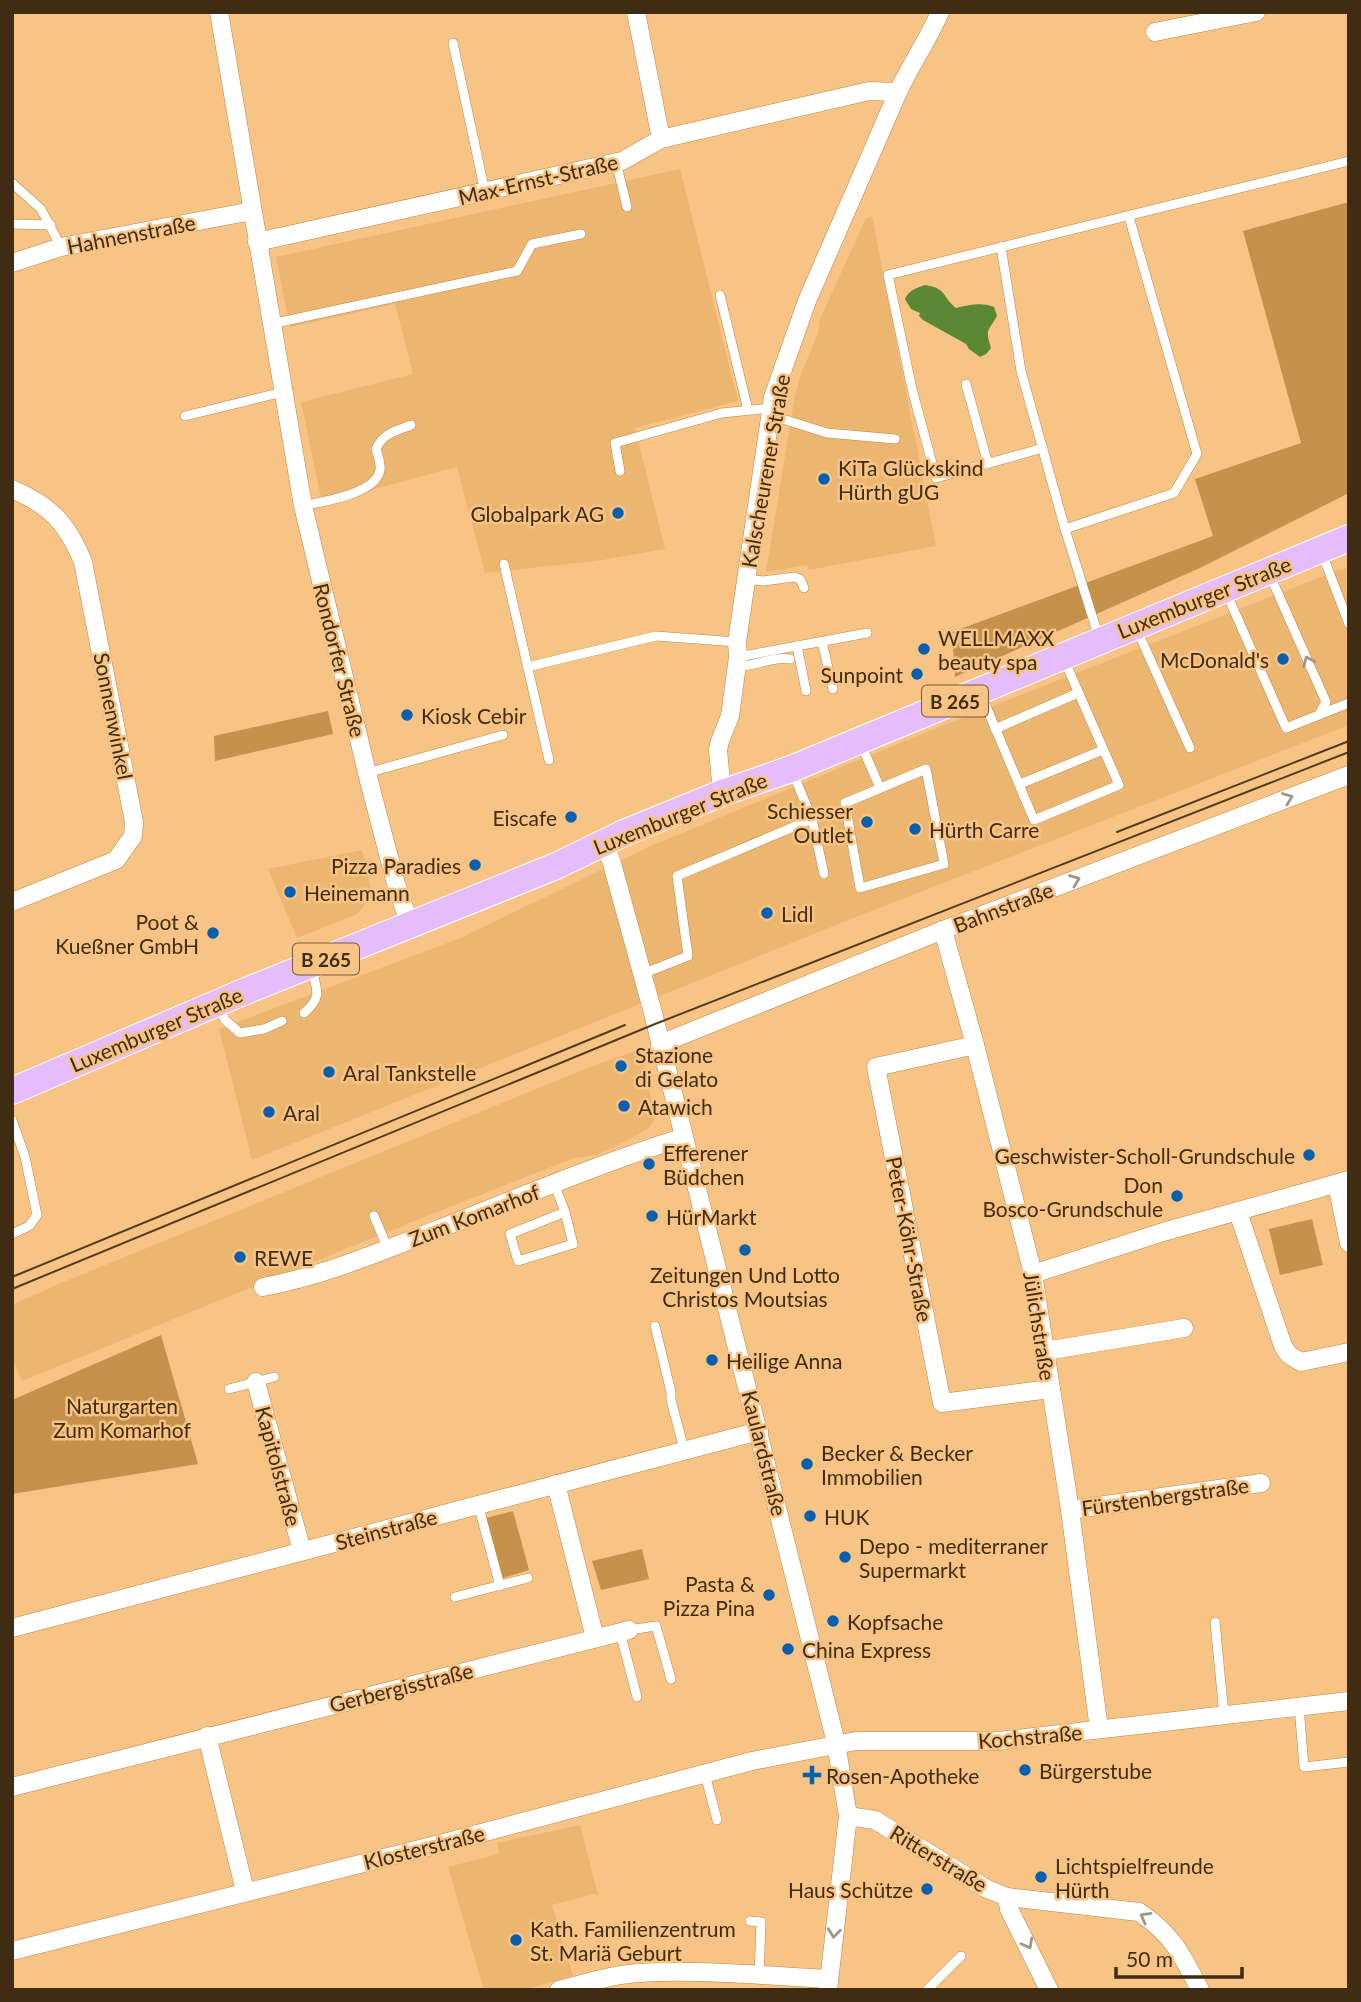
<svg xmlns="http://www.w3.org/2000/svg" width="1361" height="2002" font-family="Lato,sans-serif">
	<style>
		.built { fill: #edb670 }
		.green { fill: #c5914d }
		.water { fill: #5c8734 }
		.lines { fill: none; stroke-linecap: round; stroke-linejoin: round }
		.service-casing { stroke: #b78849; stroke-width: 10 }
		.minor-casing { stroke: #b78849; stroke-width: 19 }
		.primary-casing { stroke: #fff; stroke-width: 28 }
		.service { stroke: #fff; stroke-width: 9 }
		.minor { stroke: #fff; stroke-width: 18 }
		.primary { stroke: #e5bdfb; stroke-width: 26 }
		.tram { stroke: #533c1e; stroke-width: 2 }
		.oneway { stroke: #a09688 }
		.poi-dot { fill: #0660ad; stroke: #f7c485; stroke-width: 2.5 }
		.labels { text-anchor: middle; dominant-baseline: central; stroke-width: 5; stroke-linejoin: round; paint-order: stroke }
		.shield { fill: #f7c485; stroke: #775a34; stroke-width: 2 }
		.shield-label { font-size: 19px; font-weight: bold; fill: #402c12 }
		.street-label { font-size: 21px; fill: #402c12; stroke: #f7c485 }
		.poi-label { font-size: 21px; fill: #402c12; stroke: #f7c485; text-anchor: start }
		.park-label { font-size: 21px; fill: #422a05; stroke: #f7c485 }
	</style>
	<rect width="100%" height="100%" fill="#f7c485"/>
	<!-- built -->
	<g class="built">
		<polygon points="680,169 738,401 635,428 665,549 603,560 485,573 457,467 322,503 301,402 413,374 395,304 290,327 276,257"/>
		<polygon points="872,216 936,546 809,570 807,565 766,572 795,395 801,374 818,333 820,319 866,218"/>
		<polygon points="1349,566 1349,725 856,917 252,1160 219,1029 458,939 653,845 924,733"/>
		<polygon points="362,850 370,886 370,895 363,907 357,914 297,938 268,869"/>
		<polygon points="641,1049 655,1118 649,1128 632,1138 597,1155 574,1158 412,1222 22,1381 12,1359 12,1305 61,1283 590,1067"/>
		<polygon points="580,1825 598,1895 594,1894 552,1905 573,1976 523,1990 484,1990 448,1867 499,1854 497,1843"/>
	</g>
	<!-- green -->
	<g class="green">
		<polygon points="1349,202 1349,493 1202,567 955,677 952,632 1213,536 1195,479 1301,443 1243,231"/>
		<polygon points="328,711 333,734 215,761 214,736"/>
		<polygon points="1312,1219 1323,1265 1280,1275 1269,1229"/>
		<polygon points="161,1335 198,1464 12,1494 12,1400"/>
		<polygon points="513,1511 529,1570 503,1578 486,1518"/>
		<polygon points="642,1549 649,1579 601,1590 592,1561"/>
	</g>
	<!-- water -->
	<path class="water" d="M925,285C947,288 942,297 956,308C969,305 981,302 994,307L997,316C988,332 985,328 991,348L986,354L980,357L969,349L966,344L923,320L919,316L920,313L911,309L905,299C909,290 916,288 925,285Z"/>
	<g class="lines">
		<defs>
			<g id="service">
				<polyline points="453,43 485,192"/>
				<polyline points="616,162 627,207"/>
				<polyline points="12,183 41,209 61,247"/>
				<polyline points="12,224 51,225"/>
				<polyline points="1001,247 1021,371 1065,529 1099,638"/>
				<polyline points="720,295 748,410"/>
				<polyline points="271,324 517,271 532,244 581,234"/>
				<polyline points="966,384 988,464"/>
				<polyline points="770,415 827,433 895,439"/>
				<polyline points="185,416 283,392"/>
				<polyline points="1043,448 936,478 912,389 888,275 1349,161"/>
				<polyline points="620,471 615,443 722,413 771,408"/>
				<path d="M303,506C324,501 376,494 380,470C381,464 378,455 376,449C383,433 396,431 411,425"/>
				<polyline points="1065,529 1174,493 1197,454 1129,217"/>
				<polyline points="1321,551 1349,624"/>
				<polyline points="504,564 549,760"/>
				<polyline points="1269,573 1326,702 1319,715"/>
				<polyline points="747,579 763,581 794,577 800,579 804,588"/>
				<polyline points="1225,590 1286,728 1349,703"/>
				<polyline points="1137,630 1190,748"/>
				<polyline points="822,642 833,689"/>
				<polyline points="797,646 806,691"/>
				<polyline points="738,657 867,633"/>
				<path d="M736,666C754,667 772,656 790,659"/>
				<polyline points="527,667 656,636 737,642"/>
				<polyline points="980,692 1034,820 1119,785 1063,657"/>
				<polyline points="995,729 1078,693"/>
				<polyline points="860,742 880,788"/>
				<polygon points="926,769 944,864 860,888 845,803"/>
				<polyline points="792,771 812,819 824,874"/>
				<polyline points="367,773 503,735"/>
				<polyline points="1020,784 1103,750"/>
				<polyline points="642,974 688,956 677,876 812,819"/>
				<polyline points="218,1005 225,1020 240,1033 264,1029 282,1021"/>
				<path d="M304,1013C323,997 317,989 311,968"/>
				<polyline points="12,1120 25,1157 37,1215 29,1226 12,1234"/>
				<polyline points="554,1183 565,1212 510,1234 518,1261 573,1244 565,1212"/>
				<polyline points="374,1216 388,1249"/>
				<polyline points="655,1326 671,1392 671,1400 684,1449"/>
				<polyline points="229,1389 274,1377"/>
				<polyline points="478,1504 500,1586"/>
				<polyline points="455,1597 528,1578"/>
				<polyline points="1215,1622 1224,1715"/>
				<polyline points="629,1630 656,1626 671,1679"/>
				<polyline points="620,1632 637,1697"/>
				<polyline points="1299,1706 1304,1767 1349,1762"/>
				<polyline points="705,1774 717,1820"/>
				<polyline points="750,1921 761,1922 759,1976"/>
				<polyline points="927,1990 961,1956"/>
			</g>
			<g id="minor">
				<polyline points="219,12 303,506 369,781 396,884 410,925"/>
				<polyline points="636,12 661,139"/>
				<polyline points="1155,32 1256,12"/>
				<polyline points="257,242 622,161 661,139 869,91 898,92"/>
				<polyline points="12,263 61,247 252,211"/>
				<path d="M12,489C51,506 67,523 83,562L134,822L133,836L116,860L12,902"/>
				<path d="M722,793L718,750L720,741L730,716L738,657L737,642L773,397L807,301L898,92C911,64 928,40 940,12"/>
				<polyline points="603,842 611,860 653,1013 836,1743 848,1816 828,1990"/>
				<polyline points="943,930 975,1045 1033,1274 1070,1510 1099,1729"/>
				<polyline points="660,1044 943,930 1349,775"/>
				<polyline points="975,1045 876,1067 942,1403 1050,1389"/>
				<polyline points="1337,1184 1349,1243"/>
				<polyline points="1238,1212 1283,1346 1289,1355 1301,1362 1349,1352"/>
				<polyline points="1033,1274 1163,1232 1349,1180"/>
				<path d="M263,1287C323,1276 382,1251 439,1229C520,1197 601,1163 684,1137"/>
				<polyline points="1045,1351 1184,1328"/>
				<polyline points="256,1382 302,1551"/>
				<polyline points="556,1484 595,1638"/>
				<polyline points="1070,1510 1261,1483"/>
				<polyline points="12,1628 759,1431"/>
				<polyline points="207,1736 245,1891"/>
				<polyline points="12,1787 629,1630"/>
				<path d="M848,1816L875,1820L985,1888L1007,1897L1139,1912C1172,1934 1183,1956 1200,1990"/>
				<polyline points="1007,1897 1009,1909 1049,1990"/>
				<polyline points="12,1951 440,1844 752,1761 856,1741 998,1741 1349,1701"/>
				<path d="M559,1990C585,1983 611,1975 639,1973C701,1969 766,1976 829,1979"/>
			</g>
			<polyline id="primary" points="12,1091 241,993 556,866 624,833 722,793 791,769 1349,538"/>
		</defs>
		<!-- service casing -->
		<use href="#service" class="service-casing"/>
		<!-- minor casing -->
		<use href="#minor" class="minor-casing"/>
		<!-- primary casing -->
		<use href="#primary" class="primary-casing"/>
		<!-- service -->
		<use href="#service" class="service"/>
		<!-- minor -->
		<use href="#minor" class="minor"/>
		<!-- primary -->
		<use href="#primary" class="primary"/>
		<!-- tram -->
		<g class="tram">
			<polyline points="1117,832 1349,741"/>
			<polyline points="12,1277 625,1025"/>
			<polyline points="12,1289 655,1024 1349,752"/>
		</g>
	</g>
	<!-- one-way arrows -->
	<defs><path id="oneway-chevron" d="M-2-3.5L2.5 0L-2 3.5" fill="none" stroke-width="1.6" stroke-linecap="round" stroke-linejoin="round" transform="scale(1.75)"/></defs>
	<g class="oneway">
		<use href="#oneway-chevron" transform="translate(1308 661) rotate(-114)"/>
		<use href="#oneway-chevron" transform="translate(1288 798) rotate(-21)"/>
		<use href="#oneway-chevron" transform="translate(1075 880) rotate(-21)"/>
		<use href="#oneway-chevron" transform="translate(1145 1917) rotate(-151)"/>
		<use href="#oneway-chevron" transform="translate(834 1933) rotate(97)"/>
		<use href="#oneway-chevron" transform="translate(1028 1944) rotate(62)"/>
	</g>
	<!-- markers -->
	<g class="poi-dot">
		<circle cx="824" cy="479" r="7"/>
		<circle cx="618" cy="513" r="7"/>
		<circle cx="924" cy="649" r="7"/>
		<circle cx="1283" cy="659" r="7"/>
		<circle cx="917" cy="674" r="7"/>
		<circle cx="407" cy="715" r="7"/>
		<circle cx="571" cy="817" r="7"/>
		<circle cx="867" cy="822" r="7"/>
		<circle cx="915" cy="829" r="7"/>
		<circle cx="475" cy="865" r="7"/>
		<circle cx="290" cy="892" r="7"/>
		<circle cx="767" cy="913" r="7"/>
		<circle cx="213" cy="933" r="7"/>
		<circle cx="621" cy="1066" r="7"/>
		<circle cx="329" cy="1072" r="7"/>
		<circle cx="624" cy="1106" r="7"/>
		<circle cx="269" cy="1112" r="7"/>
		<circle cx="1309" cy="1155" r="7"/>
		<circle cx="649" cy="1164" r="7"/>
		<circle cx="1177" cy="1196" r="7"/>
		<circle cx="652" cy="1216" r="7"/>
		<circle cx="745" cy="1250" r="7"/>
		<circle cx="240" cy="1257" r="7"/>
		<circle cx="712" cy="1360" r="7"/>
		<circle cx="807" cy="1464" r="7"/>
		<circle cx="810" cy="1516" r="7"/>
		<circle cx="845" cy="1557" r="7"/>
		<circle cx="769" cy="1595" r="7"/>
		<circle cx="833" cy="1621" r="7"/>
		<circle cx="788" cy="1649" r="7"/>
		<circle cx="1025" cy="1770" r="7"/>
		<path d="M808.5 1764.5h7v7h7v7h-7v7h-7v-7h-7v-7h7z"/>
		<circle cx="1041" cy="1877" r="7"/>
		<circle cx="927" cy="1889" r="7"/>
		<circle cx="516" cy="1940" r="7"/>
	</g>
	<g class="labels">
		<!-- shield labels -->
		<g class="shield">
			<rect x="922" y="685.5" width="66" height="31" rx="5"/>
			<rect x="293" y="943.5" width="66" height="31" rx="5"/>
		</g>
		<g class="shield-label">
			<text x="955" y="701">B 265</text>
			<text x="326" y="959">B 265</text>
		</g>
		<!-- street labels -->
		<g class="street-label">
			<text transform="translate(538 179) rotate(-13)">Max-Ernst-Straße</text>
			<text transform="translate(131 234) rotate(-11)">Hahnenstraße</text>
			<text transform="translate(765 471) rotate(-80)">Kalscheurener Straße</text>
			<text transform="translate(1204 597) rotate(-22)">Luxemburger Straße</text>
			<text transform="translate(340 660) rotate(76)">Rondorfer Straße</text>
			<text transform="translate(114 716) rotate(79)">Sonnenwinkel</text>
			<text transform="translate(680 813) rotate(-22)">Luxemburger Straße</text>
			<text transform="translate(1003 907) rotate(-21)">Bahnstraße</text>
			<text transform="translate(156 1029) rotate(-23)">Luxemburger Straße</text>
			<text transform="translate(474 1215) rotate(-21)">Zum Komarhof</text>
			<text transform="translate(910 1239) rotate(79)">Peter-Köhr-Straße</text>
			<text transform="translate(1040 1326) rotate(81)">Jülichstraße</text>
			<text transform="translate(765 1453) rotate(76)">Kaulardstraße</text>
			<text transform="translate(279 1466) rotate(75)">Kapitolstraße</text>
			<text transform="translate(1165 1496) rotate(-8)">Fürstenbergstraße</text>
			<text transform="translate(386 1529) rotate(-15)">Steinstraße</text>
			<text transform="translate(401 1687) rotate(-14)">Gerbergisstraße</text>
			<text transform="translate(1030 1736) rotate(-5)">Kochstraße</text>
			<text transform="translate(424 1847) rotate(-14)">Klosterstraße</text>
			<text transform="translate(939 1858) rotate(31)">Ritterstraße</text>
		</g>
		<!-- poi labels -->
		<g class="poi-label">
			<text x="838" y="467">KiTa Glückskind<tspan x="838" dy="24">Hürth gUG</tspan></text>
			<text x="604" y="513" text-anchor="end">Globalpark AG</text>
			<text x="938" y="637">WELLMAXX<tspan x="938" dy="24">beauty spa</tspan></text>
			<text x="1269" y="659" text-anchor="end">McDonald's</text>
			<text x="903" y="674" text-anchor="end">Sunpoint</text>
			<text x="421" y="715">Kiosk Cebir</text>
			<text x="853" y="810" text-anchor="end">Schiesser<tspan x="853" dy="24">Outlet</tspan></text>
			<text x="557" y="817" text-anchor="end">Eiscafe</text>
			<text x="929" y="829">Hürth Carre</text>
			<text x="461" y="865" text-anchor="end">Pizza Paradies</text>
			<text x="304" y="892">Heinemann</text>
			<text x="781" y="913">Lidl</text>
			<text x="199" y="921" text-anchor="end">Poot &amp;<tspan x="199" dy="24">Kueßner GmbH</tspan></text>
			<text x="635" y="1054">Stazione<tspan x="635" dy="24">di Gelato</tspan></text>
			<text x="343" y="1072">Aral Tankstelle</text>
			<text x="638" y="1106">Atawich</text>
			<text x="283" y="1112">Aral</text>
			<text x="663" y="1152">Efferener<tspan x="663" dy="24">Büdchen</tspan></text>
			<text x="1295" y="1155" text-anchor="end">Geschwister-Scholl-Grundschule</text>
			<text x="1163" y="1184" text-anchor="end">Don<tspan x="1163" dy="24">Bosco-Grundschule</tspan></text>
			<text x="666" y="1216">HürMarkt</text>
			<text x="254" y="1257">REWE</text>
			<text x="745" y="1274" text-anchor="middle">Zeitungen Und Lotto<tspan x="745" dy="24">Christos Moutsias</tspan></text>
			<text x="726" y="1360">Heilige Anna</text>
			<text x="821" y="1452">Becker &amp; Becker<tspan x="821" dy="24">Immobilien</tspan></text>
			<text x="824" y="1516">HUK</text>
			<text x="859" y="1545">Depo - mediterraner<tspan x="859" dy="24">Supermarkt</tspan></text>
			<text x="755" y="1583" text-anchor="end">Pasta &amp;<tspan x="755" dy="24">Pizza Pina</tspan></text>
			<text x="847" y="1621">Kopfsache</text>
			<text x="802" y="1649">China Express</text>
			<text x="1039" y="1770">Bürgerstube</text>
			<text x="826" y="1775">Rosen-Apotheke</text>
			<text x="1055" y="1865">Lichtspielfreunde<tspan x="1055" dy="24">Hürth</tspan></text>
			<text x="913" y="1889" text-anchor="end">Haus Schütze</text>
			<text x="530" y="1928">Kath. Familienzentrum<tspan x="530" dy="24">St. Mariä Geburt</tspan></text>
		</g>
		<!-- park labels -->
		<g class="park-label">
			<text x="122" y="1405">Naturgarten<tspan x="122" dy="24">Zum Komarhof</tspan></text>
		</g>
	</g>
	<!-- border -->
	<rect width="1361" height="2002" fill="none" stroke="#402c12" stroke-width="28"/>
	<!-- scale -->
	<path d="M1116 1967v10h126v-10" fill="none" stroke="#402c12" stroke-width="3.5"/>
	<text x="1126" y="1967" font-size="21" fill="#402c12" stroke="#f7c485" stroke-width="5" paint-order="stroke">50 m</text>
</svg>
